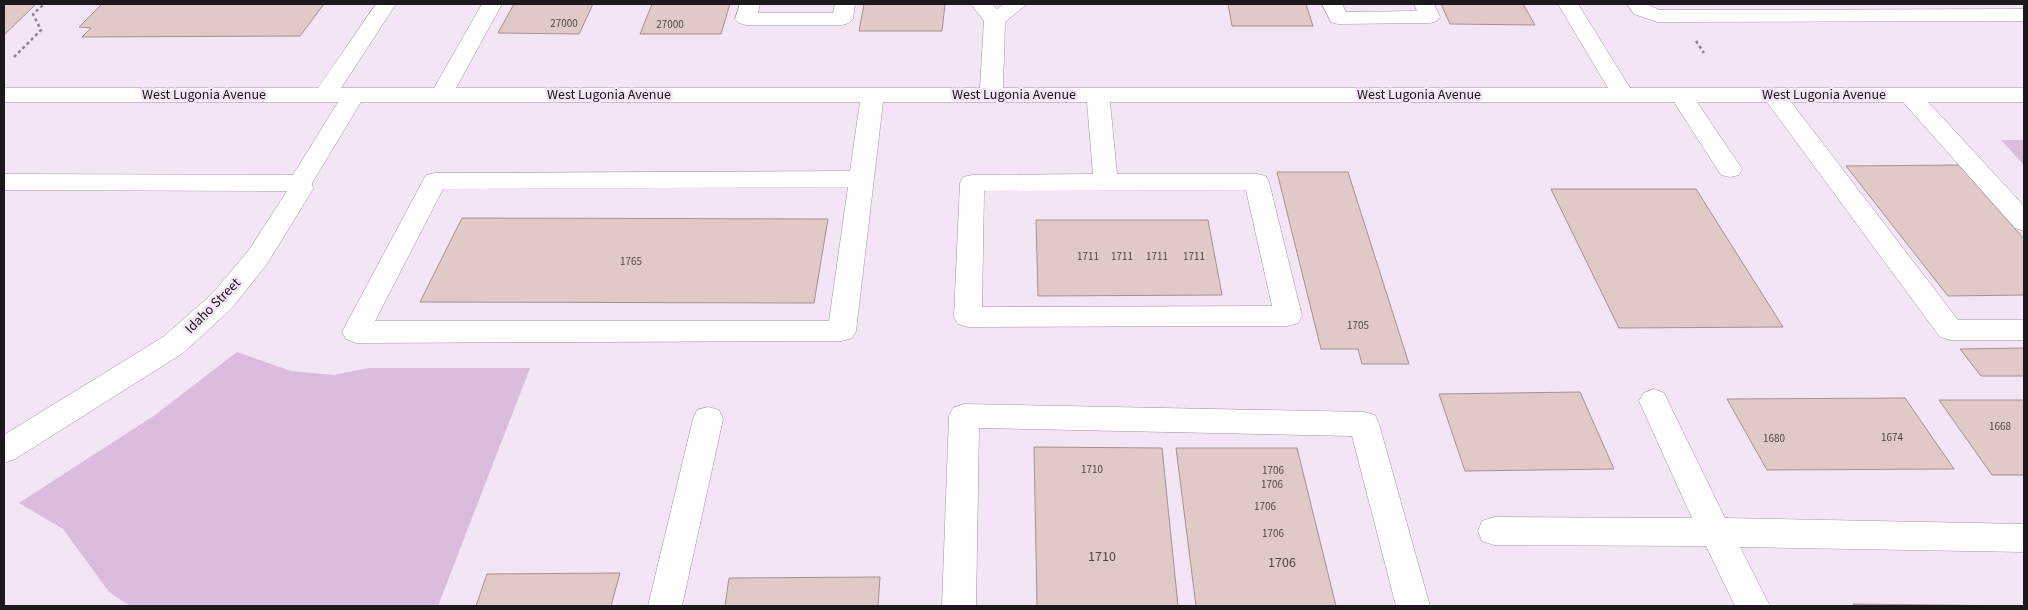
<svg xmlns="http://www.w3.org/2000/svg" width="2028" height="610" font-family="'Source Sans 3',sans-serif">
	<style>
		.green { fill: #dabcdd }
		.building { fill: #e0c9c7; stroke: #a6908f }
		.lines { fill: none; stroke-linecap: round; stroke-linejoin: round }
		.minor-casing { stroke: #a194a2; stroke-width: 1 }
		.path { stroke: #8d838f; stroke-width: 2.5; stroke-dasharray: 3 3; stroke-linecap: butt }
		.minor { fill: #fff; fill-rule: evenodd }
		.labels { text-anchor: middle; dominant-baseline: central; stroke-width: 5; stroke-linejoin: round; paint-order: stroke }
		.number-label { font-size: 11px; fill: #4e4448 }
		.street-label { font-size: 14px; fill: #1d181e; stroke: #f3e5f5 }
		.near-number-label { font-size: 14px; fill: #4e4448 }
	</style>
	<rect width="100%" height="100%" fill="#f3e5f5"/>
	<!-- green -->
	<g class="green">
		<polygon points="2001,140 2024,140 2024,165"/>
		<polygon points="237,352 291,371 334,375 368,368 530,368 438,606 130,606 109,592 63,529 19,503 155,415"/>
	</g>
	<!-- building -->
	<g class="building">
		<polygon points="4,4 36,4 4,35"/>
		<polygon points="102,4 324,4 300,36 82,37 91,28 79,27"/>
		<polygon points="514,4 593,4 579,34 498,33"/>
		<polygon points="652,4 730,4 721,34 640,34"/>
		<polygon points="864,4 945,4 942,31 859,31"/>
		<polygon points="1228,4 1306,4 1313,26 1232,26"/>
		<polygon points="1441,4 1523,4 1535,25 1450,24"/>
		<polygon points="1959,165 2024,239 2024,295 1948,296 1846,166"/>
		<polygon points="1277,172 1348,172 1409,364 1362,364 1358,349 1321,349"/>
		<polygon points="1551,189 1696,189 1783,327 1619,328"/>
		<polygon points="462,218 828,219 814,303 420,302"/>
		<polygon points="1036,220 1208,220 1222,295 1038,296"/>
		<polygon points="2024,348 2024,376 1981,376 1960,349"/>
		<polygon points="1580,392 1614,469 1465,471 1439,394"/>
		<polygon points="1905,398 1954,469 1767,470 1727,399"/>
		<polygon points="1939,400 2024,400 2024,475 1992,475"/>
		<polygon points="1034,447 1162,448 1178,606 1037,606"/>
		<polygon points="1176,448 1297,448 1336,606 1196,606"/>
		<polygon points="620,573 611,606 476,606 487,574"/>
		<polygon points="880,577 878,606 725,606 729,578"/>
		<polygon points="1853,604 2024,606 1854,606"/>
	</g>
	<g class="lines">
		<defs>
			<g id="minor">
				<path d="M376,4H396L341,88H434L482,4H502L456,88H980L984,21L971,4H992L997,9L1004,4H1027L1005,22L1003,88H1608L1558,4H1578L1630,88H2024V102H1928L2024,206V231L2015,228L1903,102H1791L1958,320H2024V340H1950L1940,337L1767,102H1697L1742,169L1739,175L1730,177L1721,175L1674,102H1110L1117,174H1257L1266,176L1269,182L1302,316L1298,323L1288,326L968,327L958,324L954,317L960,183L963,177L972,175L1093,174L1087,102H883L856,331L852,338L842,341L356,343L346,339L342,332L426,175L435,173L850,171L860,102H361L312,183L313,189L267,264L232,308L183,353L15,459L4,463V435L163,337L212,294L249,250L287,191L4,190V174L293,175L338,102H4V88H318ZM848,187L829,321H375L443,189ZM1246,190L1272,306L982,307L984,191Z"/>
				<polygon points="740,4 760,4 758,13 833,13 835,4 855,4 853,19 849,23 842,25 746,25 739,23 735,19"/>
				<polygon points="1322,4 1342,4 1346,12 1417,11 1414,4 1434,4 1440,17 1437,21 1430,23 1338,24 1331,22"/>
				<polygon points="1627,4 1647,4 1659,10 2024,9 2024,21 1657,22 1634,14"/>
				<polygon points="1654,389 1664,393 1725,518 2024,524 2024,552 1740,547 1770,606 1735,606 1706,546 1494,545 1482,541 1478,531 1482,521 1494,517 1692,518 1639,401 1644,393"/>
				<polygon points="964,404 1364,412 1375,415 1379,424 1430,606 1396,606 1352,436 979,428 976,606 942,606 949,416 953,408"/>
				<polygon points="708,407 719,410 723,419 682,606 648,606 693,419 697,410"/>
			</g>
		</defs>
		<!-- minor casing -->
		<use href="#minor" class="minor-casing"/>
		<!-- path -->
		<g class="path">
			<polyline points="1696,41 1704,53"/>
			<polyline points="14,57 41,30 33,14 44,4"/>
		</g>
		<!-- minor -->
		<use href="#minor" class="minor"/>
	</g>
	<g class="labels">
		<!-- number labels -->
		<g class="number-label">
			<text x="564" y="23">27000</text>
			<text x="670" y="24">27000</text>
			<text x="1088" y="256">1711</text>
			<text x="1122" y="256">1711</text>
			<text x="1157" y="256">1711</text>
			<text x="1194" y="256">1711</text>
			<text x="631" y="261">1765</text>
			<text x="1358" y="325">1705</text>
			<text x="2000" y="426">1668</text>
			<text x="1892" y="437">1674</text>
			<text x="1774" y="438">1680</text>
			<text x="1092" y="469">1710</text>
			<text x="1273" y="470">1706</text>
			<text x="1272" y="484">1706</text>
			<text x="1265" y="506">1706</text>
			<text x="1273" y="533">1706</text>
		</g>
		<!-- street labels -->
		<g class="street-label">
			<text x="204" y="95">West Lugonia Avenue</text>
			<text x="609" y="95">West Lugonia Avenue</text>
			<text x="1014" y="95">West Lugonia Avenue</text>
			<text x="1419" y="95">West Lugonia Avenue</text>
			<text x="1824" y="95">West Lugonia Avenue</text>
			<text transform="translate(213 306) rotate(-45)">Idaho Street</text>
		</g>
		<!-- near-number labels -->
		<g class="near-number-label">
			<text x="1102" y="557">1710</text>
			<text x="1282" y="563">1706</text>
		</g>
	</g>
	<!-- border -->
	<rect width="2028" height="610" fill="none" stroke="#1d181e" stroke-width="10"/>
</svg>
